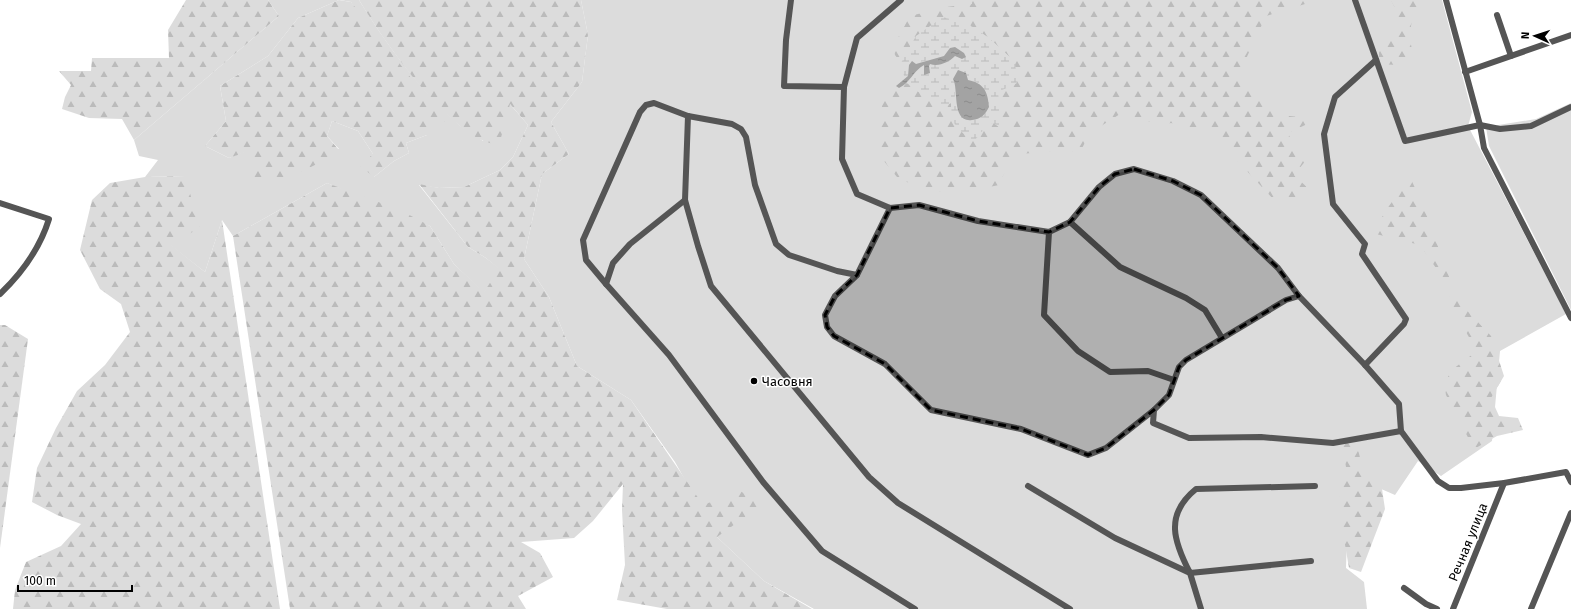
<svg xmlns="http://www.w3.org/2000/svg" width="1571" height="609" font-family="'Fira Sans',sans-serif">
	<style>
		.green { fill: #dcdcdc }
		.forest { fill: url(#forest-firs) }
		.wetland { fill: url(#wetland-marsh); fill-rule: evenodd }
		.water { fill: url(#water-ripples) }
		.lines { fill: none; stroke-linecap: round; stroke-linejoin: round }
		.minor { stroke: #555; stroke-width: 6 }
		.marked { fill: #000; fill-opacity: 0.2; stroke: #000; stroke-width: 3; stroke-dasharray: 8 5; stroke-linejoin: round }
		.poi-dot { fill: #000; stroke: #fff; stroke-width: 1.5 }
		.labels { text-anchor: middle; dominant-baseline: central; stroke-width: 3; stroke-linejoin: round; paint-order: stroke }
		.poi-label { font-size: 13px; fill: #000; stroke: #fff; text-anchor: start }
		.street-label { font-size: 13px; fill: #000; stroke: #fff }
	</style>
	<defs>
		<pattern id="forest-firs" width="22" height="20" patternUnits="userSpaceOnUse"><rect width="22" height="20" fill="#dcdcdc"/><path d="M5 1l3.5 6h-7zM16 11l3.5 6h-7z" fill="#bbb"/></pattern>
		<pattern id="wetland-marsh" width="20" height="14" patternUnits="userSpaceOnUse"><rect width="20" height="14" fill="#dcdcdc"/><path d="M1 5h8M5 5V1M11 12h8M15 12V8" fill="none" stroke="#bbb"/></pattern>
		<pattern id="water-ripples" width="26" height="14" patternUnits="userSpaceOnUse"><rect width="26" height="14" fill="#a3a3a3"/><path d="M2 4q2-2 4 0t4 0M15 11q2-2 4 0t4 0" fill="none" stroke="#8b8b8b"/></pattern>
	</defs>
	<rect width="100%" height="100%" fill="#fff"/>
	<!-- green -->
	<g class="green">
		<path d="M268,0H339L298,18L268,56L220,86L226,121L205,146L229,158L249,150L339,149L327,136L332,121L358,131L373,154L374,177L394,161L409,153L406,143L427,135L351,2L340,0H359C386,44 419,89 458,124C465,130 475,135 483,141L509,103L528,125L513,157L500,170L464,187L439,188L419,185L468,247L486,258L500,269L484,293L454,264L430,226L327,183L233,236L222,220L205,272L169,244L185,176L145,177L158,160L139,156L134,140L279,16Z"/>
		<polygon points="581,0 1442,0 1472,112 1468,126 1566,314 1500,351 1492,441 1441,476 1418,461 1395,495 1349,475 1346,568 1364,582 1367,609 814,609 764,581 717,537 675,462 631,400 577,366 549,297 524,259 542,174 569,154 551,122 582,82 588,35"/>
		<polygon points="1571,103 1571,310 1489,146 1486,127 1536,119"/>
	</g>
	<!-- forest -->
	<g class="forest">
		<polygon points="186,0 268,0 279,16 134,140 122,119 89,118 62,109 65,97 71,85 59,71 91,71 92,58 169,58 168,30"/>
		<path d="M339,0L351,2L445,121L427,135L406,143L409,153L394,161L374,177L360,166L373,154L358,131L332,121L327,136L339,150C313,168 285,182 253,181L249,151L229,158L205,146L226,121L220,86L268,56L298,18Z"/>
		<path d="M359,0H581L588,35L582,82L551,122L569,154L542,174L524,259L549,297L577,366L631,400L703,505L740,491L763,504L717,537L764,581L812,609H667L617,600L625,565L622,510L623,484L593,521L574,538L521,542L540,553L553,577L518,596L526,609H290L233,236L327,183L400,210L430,226L454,264L484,292L499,269L486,258L468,247L419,184L439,188L464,187L500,170L513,157L528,125L510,104L499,145C494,144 489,143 484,141C441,123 383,40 359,0Z"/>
		<path d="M972,0H1318L1266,16L1237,78L1280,115L1318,119L1288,133L1293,144L1307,159L1294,175L1312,192L1297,203L1274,200L1229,152L1215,133L1171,123L1162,125L1120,114L1090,133L1080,152L1062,150L1012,155L999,185L979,189L927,192L897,177L879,155L881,112L884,92C892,87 900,89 907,83L940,108L951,103V114L982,132L984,124L993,123L1002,128L998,92L1015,62L989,38L968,24L916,36L901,63L895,55L893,47L910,16L946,7L972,4Z"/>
		<path d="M1391,0H1418C1418,7 1415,12 1413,18C1408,33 1410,45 1415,59L1398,65L1379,64V41L1395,31L1397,12Z"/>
		<polygon points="185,176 200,228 170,244 205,272 222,220 280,609 13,609 15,590 26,562 61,546 81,524 57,515 32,502 37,468 56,428 77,391 105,365 130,332 121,304 100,289 80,250 92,200 110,183 145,177"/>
		<polygon points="1410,177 1424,208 1458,301 1491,336 1504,376 1491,398 1499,416 1518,418 1523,430 1497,436 1474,449 1446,395 1444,383 1453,369 1477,351 1455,313 1445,281 1420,245 1372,233 1389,206"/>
		<polygon points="0,325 5,325 28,339 0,548"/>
		<polygon points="1356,442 1364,473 1382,489 1385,509 1361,572 1349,568 1342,527 1339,486 1346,467 1342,443"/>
	</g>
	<!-- wetland -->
	<path class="wetland" d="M943,17L968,24L989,38L1015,62L1017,83L998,92L1002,129L993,123L984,124L982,132L974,141C956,128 952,127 951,103L940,108L907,83L919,68L924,65V75L930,64L950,61L957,55L959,58L964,53L944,56L909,65L908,76L905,80L901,63L916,36ZM968,80L977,82L969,121C955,113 953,99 956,84Z"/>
	<!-- water -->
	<g class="water">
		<path d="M955,47L964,53L966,57L962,59L955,56C949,62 939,67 930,64L929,66L930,73L924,75V65C913,71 910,83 899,88L896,86L908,76L909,65L912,61L916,64L944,56L950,48Z"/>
		<path d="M958,70L966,73L968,80C984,83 988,92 989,107C985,115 981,119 972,120C951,123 959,89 953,79Z"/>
	</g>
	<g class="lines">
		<!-- minor -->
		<g class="minor">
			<polyline points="791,0 786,40 784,86 844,87"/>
			<polyline points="901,0 857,38 844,87 842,159 857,194 890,208 919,205 978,221 1049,232 1070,222 1099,187 1115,174 1134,169 1173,181 1201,195 1278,268 1299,296 1365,365 1399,404 1401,431"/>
			<polyline points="1355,0 1405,141 1480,125 1500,129 1531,126 1571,107"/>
			<polyline points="1446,0 1480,125 1484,148 1571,318"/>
			<polyline points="1497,15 1511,56"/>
			<polyline points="1465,72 1571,35"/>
			<polyline points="688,116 685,200 698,246 711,286 869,477 898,503 1070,609"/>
			<polyline points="685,200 630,244 613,263 606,284 669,355 763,482 822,551 915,609"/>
			<path d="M0,203L49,219C40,248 22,273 0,294"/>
			<polyline points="890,208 857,275 835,296 825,315 827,327 834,336 885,364 931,410 1021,429 1088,455 1106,448 1154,410 1153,423 1189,438 1261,437 1333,443 1401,431 1438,481 1449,488 1461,488 1504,483 1566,472 1571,482"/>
			<polyline points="1070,222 1120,267 1186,298 1205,310 1222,338"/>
			<polyline points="1049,232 1044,315 1078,351 1110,372 1148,371 1174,380"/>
			<polyline points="606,284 586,260 583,240 640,112 646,105 654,103 688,116 732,124 741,129 746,137 755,185 776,244 789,255 837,271 857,275"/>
			<polyline points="1365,365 1404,324 1406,319 1362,254 1365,244 1333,204 1324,134 1335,97 1376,60"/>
			<polyline points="1154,410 1169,395 1179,367 1186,360 1286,300 1299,296"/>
			<polyline points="1028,486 1115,538 1190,573 1201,609"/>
			<path d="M1311,561L1190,573C1174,542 1164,515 1196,489L1315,486"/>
			<polyline points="1404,588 1426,604 1437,609"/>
			<polyline points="1453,609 1504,483"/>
			<polyline points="1531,609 1571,513"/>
		</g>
	</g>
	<!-- marked area -->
	<path class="marked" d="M1134,169L1173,181L1201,195L1278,268L1299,296L1286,300L1186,360L1179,367L1169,395L1154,410L1106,448L1088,455L1021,429L931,410L885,364L834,336L827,327L825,315L835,296L857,275L890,208L919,205L978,221L1049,232L1070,222L1099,187L1115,174Z"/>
	<!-- markers -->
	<circle class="poi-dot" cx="754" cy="381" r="4"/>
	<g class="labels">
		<!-- poi labels -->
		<g class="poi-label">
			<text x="762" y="381">Часовня</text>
		</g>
		<!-- street labels -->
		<g class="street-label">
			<text transform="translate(1468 542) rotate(-68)">Речная улица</text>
		</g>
	</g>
	<!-- north arrow -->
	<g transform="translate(1535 36) rotate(273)" stroke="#ffffff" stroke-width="3" paint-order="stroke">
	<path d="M0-3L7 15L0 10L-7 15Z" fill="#000000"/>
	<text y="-6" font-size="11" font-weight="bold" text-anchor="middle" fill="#000000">N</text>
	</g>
	<!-- scale -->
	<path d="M18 585v6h114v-6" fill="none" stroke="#000000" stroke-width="2"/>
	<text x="24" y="585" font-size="12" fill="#000000" stroke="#ffffff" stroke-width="3" paint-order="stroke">100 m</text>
</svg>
